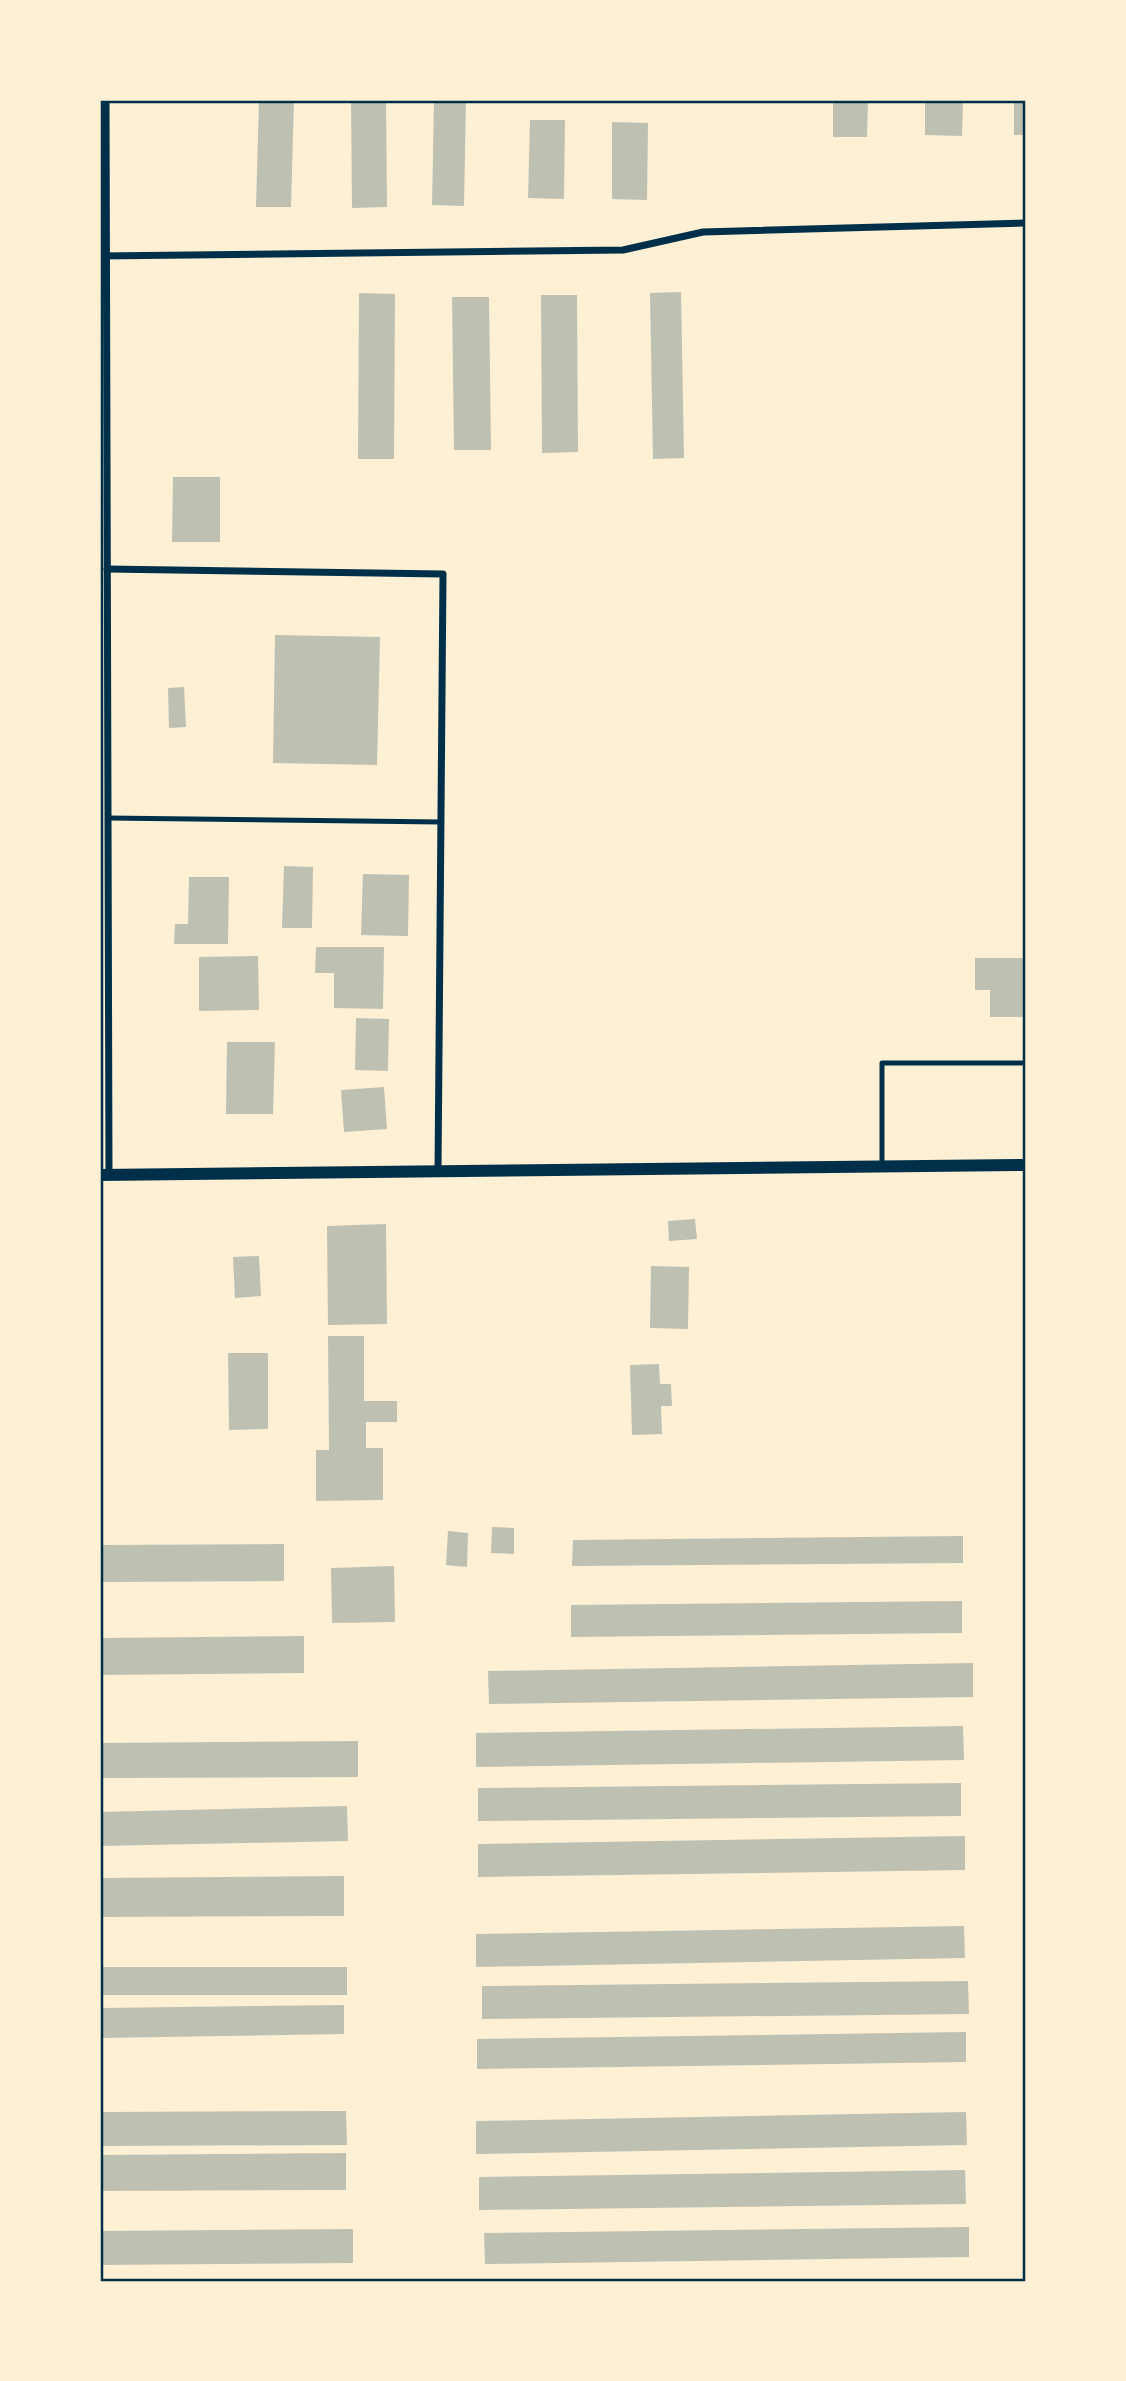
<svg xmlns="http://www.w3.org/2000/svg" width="1126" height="2381" font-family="Rubik,sans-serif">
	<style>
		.building { fill: #bec0b2 }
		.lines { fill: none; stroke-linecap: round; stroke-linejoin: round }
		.service { stroke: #003049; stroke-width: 5 }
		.minor { stroke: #003049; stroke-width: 7 }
		.tertiary { stroke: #003049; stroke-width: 12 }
		.neatline { fill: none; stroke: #003049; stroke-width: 2.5 }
	</style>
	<rect width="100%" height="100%" fill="#fdf0d5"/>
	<!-- building -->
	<g class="building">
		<polygon points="259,100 294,100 291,207 256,207"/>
		<polygon points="351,100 386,100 387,207 352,208"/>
		<polygon points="434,100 466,100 464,206 432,205"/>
		<polygon points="833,100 868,100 867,137 833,137"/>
		<polygon points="925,100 963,100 962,136 925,135"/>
		<rect x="1014" y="100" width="12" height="35"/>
		<polygon points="530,120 565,120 564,199 528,198"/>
		<polygon points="612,122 648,123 647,200 612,199"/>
		<polygon points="681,292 684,458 653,459 650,293"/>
		<polygon points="359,293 395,294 394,459 358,459"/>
		<polygon points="541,295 577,295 578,452 542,453"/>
		<polygon points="452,297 489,297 491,450 454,450"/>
		<polygon points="173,477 220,477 220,542 172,542"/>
		<polygon points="275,635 380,637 377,765 273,763"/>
		<polygon points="184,687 186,727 169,728 168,688"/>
		<polygon points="284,866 313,867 312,928 282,928"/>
		<polygon points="363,874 409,875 408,936 361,935"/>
		<polygon points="189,877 229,877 228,944 174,944 175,924 188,924"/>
		<polygon points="316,947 384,947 383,1009 334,1008 334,973 315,973"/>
		<polygon points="258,956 259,1010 199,1011 199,957"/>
		<polygon points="975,958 1026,958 1026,1017 990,1017 990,990 975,990"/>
		<polygon points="356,1018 389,1019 388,1071 355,1070"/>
		<polygon points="227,1042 275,1042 273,1114 226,1114"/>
		<polygon points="384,1087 387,1129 344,1132 341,1090"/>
		<polygon points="695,1219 697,1239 669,1241 668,1221"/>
		<polygon points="386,1224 387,1324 328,1325 327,1226"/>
		<polygon points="259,1256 261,1296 235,1298 233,1257"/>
		<polygon points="651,1266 689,1267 688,1329 650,1328"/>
		<polygon points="328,1336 364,1336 364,1401 397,1401 397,1422 366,1422 366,1448 383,1448 383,1500 316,1501 316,1450 329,1450"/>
		<polygon points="228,1353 268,1353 268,1429 229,1430"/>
		<polygon points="659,1364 660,1384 671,1384 672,1406 661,1406 662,1434 632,1435 630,1365"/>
		<polygon points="492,1527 514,1528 514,1554 491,1553"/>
		<polygon points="448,1531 468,1533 467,1567 446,1565"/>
		<polygon points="963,1536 963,1563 572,1566 573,1540"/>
		<polygon points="284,1544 284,1581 100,1582 100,1545"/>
		<polygon points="394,1566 395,1622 332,1623 331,1568"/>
		<polygon points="962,1601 962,1633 571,1637 571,1605"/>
		<polygon points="304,1636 304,1673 100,1675 100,1638"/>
		<polygon points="973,1663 973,1697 489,1704 488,1671"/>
		<polygon points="963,1726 964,1760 476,1767 476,1733"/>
		<polygon points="358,1741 358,1777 100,1778 100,1743"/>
		<polygon points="961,1783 961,1816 478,1821 478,1788"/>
		<polygon points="347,1806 348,1841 100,1846 100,1812"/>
		<polygon points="965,1836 965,1870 478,1877 478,1844"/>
		<polygon points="344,1876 344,1916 100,1917 100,1878"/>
		<polygon points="964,1926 965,1958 476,1967 476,1934"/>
		<rect x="100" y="1967" width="247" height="28"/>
		<polygon points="968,1981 969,2014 482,2019 482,1986"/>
		<polygon points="344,2005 344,2034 100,2038 100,2008"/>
		<polygon points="966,2032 966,2062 477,2069 477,2039"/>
		<polygon points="346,2111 347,2145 100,2146 100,2112"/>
		<polygon points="966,2112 967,2145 476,2154 476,2121"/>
		<polygon points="346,2153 346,2190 100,2191 100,2155"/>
		<polygon points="965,2170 966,2204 479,2210 479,2177"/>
		<polygon points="969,2227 969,2257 485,2264 484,2233"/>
		<polygon points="353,2229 353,2263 100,2265 100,2231"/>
	</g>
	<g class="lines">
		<!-- service -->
		<g class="service">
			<polyline points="108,818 441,822"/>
			<polyline points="882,1167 882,1063 1026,1063"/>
		</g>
		<!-- minor -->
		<g class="minor">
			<polyline points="106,100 109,1175"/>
			<polyline points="100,256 623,250 703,232 1026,223"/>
			<polyline points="107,569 443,574 438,1171"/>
		</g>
		<!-- tertiary -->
		<polyline class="tertiary" points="100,1175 1026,1165"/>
	</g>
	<!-- border -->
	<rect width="1126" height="2381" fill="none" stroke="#fdf0d5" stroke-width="203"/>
	<rect x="102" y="102" width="922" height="2178" class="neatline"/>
</svg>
